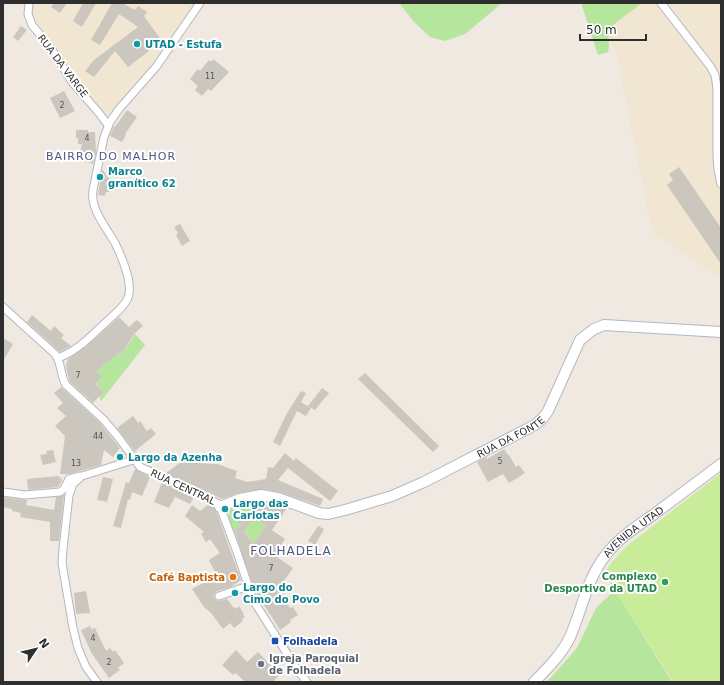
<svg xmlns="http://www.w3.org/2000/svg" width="724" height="685" font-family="'DejaVu Sans',sans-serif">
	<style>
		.education { fill: #f0e6d1 }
		.green { fill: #b6e59e }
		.pitch { fill: #c9ec9a }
		.building { fill: #cbc7bf; fill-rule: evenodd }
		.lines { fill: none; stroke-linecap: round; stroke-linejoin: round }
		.street-casing { stroke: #b4b7c1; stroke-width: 9 }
		.secondary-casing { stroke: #b4b7c1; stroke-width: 12 }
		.street { stroke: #fff; stroke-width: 7 }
		.secondary { stroke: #fff; stroke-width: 10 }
		.culture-dot { fill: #0f9aa8; stroke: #fff; stroke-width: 1.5 }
		.food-dot { fill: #e8710a; stroke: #fff; stroke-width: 1.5 }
		.leisure-dot { fill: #2e9e5b; stroke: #fff; stroke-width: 1.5 }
		.transit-dot { fill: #1a4fb4; stroke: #fff; stroke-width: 1.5 }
		.worship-dot { fill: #6b7280; stroke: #fff; stroke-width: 1.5 }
		.labels { text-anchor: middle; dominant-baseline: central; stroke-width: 4; stroke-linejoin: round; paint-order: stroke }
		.number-label { font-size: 8px; fill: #555452 }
		.culture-label { font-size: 10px; font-weight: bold; fill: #0d838f; stroke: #fff; text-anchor: start }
		.street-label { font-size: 10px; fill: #2e2e2e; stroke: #fff }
		.leisure-label { font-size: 10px; font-weight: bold; fill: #27864d; stroke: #fff; text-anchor: end }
		.food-label { font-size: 10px; font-weight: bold; fill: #c56008; stroke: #fff; text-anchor: end }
		.transit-label { font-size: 10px; font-weight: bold; fill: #164399; stroke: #fff; text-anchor: start }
		.worship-label { font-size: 10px; font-weight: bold; fill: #5b616d; stroke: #fff; text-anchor: start }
		.neighbourhood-label { font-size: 11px; letter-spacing: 1px; fill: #4d5680; stroke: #fff }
		.quarter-label { font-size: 12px; letter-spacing: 1px; fill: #4d5680; stroke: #fff }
	</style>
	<rect width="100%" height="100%" fill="#efe9e1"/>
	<!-- education -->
	<g class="education">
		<polygon points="31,3 195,3 156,61 114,112 110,109 104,116 71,77 36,24 30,14"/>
		<polygon points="587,3 721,3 721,278 652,232 616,52"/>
	</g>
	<!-- green -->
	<g class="green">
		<polygon points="399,3 502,3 465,34 445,41 430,37 415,23"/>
		<path d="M581,3H641C633,12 611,22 609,33C608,40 610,46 608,52L598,55Z"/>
		<path d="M135,334L145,345L101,401L99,396L103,390C81,375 112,360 124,350C129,346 131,339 135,334Z"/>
		<path d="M260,500L270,502L257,519L266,526L253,544L241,526L232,531C229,522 226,512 234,505Z"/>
		<polygon points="615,590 672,682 547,682 577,648 596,608"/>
	</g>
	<!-- pitch -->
	<polygon class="pitch" points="721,473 721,682 673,682 615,590 604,574 612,562 627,546"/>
	<!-- building -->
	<g class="building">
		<polygon points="54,3 67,3 60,13 51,7"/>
		<polygon points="83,3 96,3 82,27 73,21"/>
		<polygon points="112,3 122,3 135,10 138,6 147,12 144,16 162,41 128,67 115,51 94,77 85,71 94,60 138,27 119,14 100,45 91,40"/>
		<polygon points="21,26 27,30 18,41 13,37"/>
		<polygon points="213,59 229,72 211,91 208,89 202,96 195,90 198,86 190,79 198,69 200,71 209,60 211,62"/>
		<polygon points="64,91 75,111 60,118 50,98"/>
		<polygon points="127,110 137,117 125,134 126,135 122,142 110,136 114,126 115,127"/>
		<polygon points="76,130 88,130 88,132 95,132 96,153 93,164 78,159 82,144 78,144 78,138 76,138"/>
		<polygon points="679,167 721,228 721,264 667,185 673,180 669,174"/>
		<polygon points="102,169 110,180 109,192 106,192 105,196 98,195"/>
		<polygon points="180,224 190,241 182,246 176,235 178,233 174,227"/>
		<polygon points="32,315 51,331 54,326 64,335 61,338 71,346 60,352 27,322"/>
		<polygon points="119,317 129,327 137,320 143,326 134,334 125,349 105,364 97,372 102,376 96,383 97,385 97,386 104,391 93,403 70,382 67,372 66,364 68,361 67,360 86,347"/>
		<polygon points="3,338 13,344 3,361"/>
		<polygon points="365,373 439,446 433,452 358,379"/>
		<polygon points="61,387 99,422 120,448 113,457 104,450 101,465 70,474 60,474 65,436 55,426 66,416 57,408 63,403 54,393"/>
		<polygon points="322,388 329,393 315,410 308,406"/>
		<polygon points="301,391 306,393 301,402 311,408 306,416 297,411 280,446 273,442 287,413"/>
		<polygon points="133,416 138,423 140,421 147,431 151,428 156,434 135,451 117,428"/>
		<polygon points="504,449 508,455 509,455 516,467 519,465 525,473 509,483 503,474 488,482 477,462 486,457 487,459"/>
		<polygon points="53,450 56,462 43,465 40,455 47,454 46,451"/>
		<polygon points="285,453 294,461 296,458 338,491 330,501 288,468 278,480 323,499 320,506 280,492 262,489 239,493 222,499 166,473 181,462 217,464 237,471 235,478 247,482 266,479 268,467 273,468"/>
		<polygon points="135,469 150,477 142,496 132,492 130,500 128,499 121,528 113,526 126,482 129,483"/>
		<polygon points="59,476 60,480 61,476 62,481 58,487 28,490 27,479"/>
		<polygon points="103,477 113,479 107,502 97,500"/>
		<polygon points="162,482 194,497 190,504 175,497 169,508 154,502"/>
		<polygon points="64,495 59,541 50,541 50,522 20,517 21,513 12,511 12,509 3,507 3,497 27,500 26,505 54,510 56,497"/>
		<path d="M258,502L276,504L287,508L272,530L285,539L274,555L293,568L283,582L285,584L279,589L285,596L283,598L290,608L293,607L298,615L290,620L291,622L280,630L255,591L234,530L241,526L238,521L245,512L247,514L249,510L251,512ZM254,517L266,526L253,544L244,531Z"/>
		<polygon points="209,504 214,507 217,513 241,580 231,587 217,591 214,595 215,599 218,601 227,599 234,608 235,607 236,609 239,606 244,614 243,615 245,617 242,619 243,621 234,628 230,623 223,629 211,613 204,607 192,589 217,576 209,560 220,553 210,539 206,542 201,534 204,532 185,516 192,505 200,511"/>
		<polygon points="318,526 324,529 315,545 308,541"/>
		<polygon points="86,591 90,613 76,614 74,593"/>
		<polygon points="90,626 91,629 95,628 106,651 110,648 113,652 115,650 124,663 118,668 120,670 109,678 92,654 81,630"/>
		<polygon points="236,650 247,662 258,652 273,668 276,665 282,672 273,682 245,682 236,673 233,675 222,665"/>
	</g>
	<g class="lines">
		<defs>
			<g id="street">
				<polyline points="29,3 28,14 32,25 51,48 72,82 99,113 108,125"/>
				<polyline points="661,3 710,66 715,75 717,88 717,156 718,169 721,184"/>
				<path d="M3,307L55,354C62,363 60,375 66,385L103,419L119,438L140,467L184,486L219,504L237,552L253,600L298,671L307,682"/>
				<path d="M58,358C77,351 89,338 104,324C112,316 123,309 128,298C131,291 129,284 128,277C125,265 120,253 115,243C106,227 90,209 93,190L104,137L110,122L119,109L156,67L200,3"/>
				<polyline points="3,492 25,495 60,492 64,489 69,479 80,476"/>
				<polyline points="219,596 248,586"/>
				<polyline points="97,682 86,667 78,648 73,628 62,563 63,549 69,495 73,484 82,476 133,460"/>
			</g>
			<g id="secondary">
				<path id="s1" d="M220,507L240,499L261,495L278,498L319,513L328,514L345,510L392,496L424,482L535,425L543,418L548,411L580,340L594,329L604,325L721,332"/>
				<path id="s2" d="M534,682C547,669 562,654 570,637C582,610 586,581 605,556C617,539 636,527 653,515C676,498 698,481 721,464"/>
			</g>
		</defs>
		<!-- street casing -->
		<use href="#street" class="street-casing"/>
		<!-- secondary casing -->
		<use href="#secondary" class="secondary-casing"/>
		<!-- street -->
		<use href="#street" class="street"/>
		<!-- secondary -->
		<use href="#secondary" class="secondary"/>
	</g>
	<!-- markers -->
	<g class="culture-dot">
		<circle cx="137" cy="44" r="4"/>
		<circle cx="100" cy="177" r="4"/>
		<circle cx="120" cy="457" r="4"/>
		<circle cx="225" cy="509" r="4"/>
		<circle cx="235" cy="593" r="4"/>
	</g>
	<circle class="food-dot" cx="233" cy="577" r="4"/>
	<circle class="leisure-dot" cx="665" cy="582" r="4"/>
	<rect class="transit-dot" x="271" y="637" width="8" height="8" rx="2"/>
	<circle class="worship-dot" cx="261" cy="664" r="4"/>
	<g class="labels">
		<!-- number labels -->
		<g class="number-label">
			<text x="210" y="76">11</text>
			<text x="62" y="105">2</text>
			<text x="87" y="138">4</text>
			<text x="78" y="375">7</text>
			<text x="98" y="436">44</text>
			<text x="500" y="461">5</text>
			<text x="76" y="463">13</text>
			<text x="271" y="568">7</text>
			<text x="93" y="638">4</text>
			<text x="109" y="662">2</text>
		</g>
		<!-- culture labels -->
		<g class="culture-label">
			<text x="145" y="44">UTAD - Estufa</text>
			<text x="108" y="171">Marco<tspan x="108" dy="12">granítico 62</tspan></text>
			<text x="128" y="457">Largo da Azenha</text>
			<text x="233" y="503">Largo das<tspan x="233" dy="12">Carlotas</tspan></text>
			<text x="243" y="587">Largo do<tspan x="243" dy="12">Cimo do Povo</tspan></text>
		</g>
		<!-- street labels -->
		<g class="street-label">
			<text transform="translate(63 66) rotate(53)">RUA DA VARGE</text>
			<text stroke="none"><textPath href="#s1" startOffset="312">RUA DA FONTE</textPath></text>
			<text transform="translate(183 487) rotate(25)">RUA CENTRAL</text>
			<text stroke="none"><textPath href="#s2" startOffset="184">AVENIDA UTAD</textPath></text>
		</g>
		<!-- leisure labels -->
		<g class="leisure-label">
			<text x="657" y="576">Complexo<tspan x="657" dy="12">Desportivo da UTAD</tspan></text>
		</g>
		<!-- food labels -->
		<g class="food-label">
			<text x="225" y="577">Café Baptista</text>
		</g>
		<!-- transit labels -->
		<g class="transit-label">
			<text x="283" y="641">Folhadela</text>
		</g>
		<!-- worship labels -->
		<g class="worship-label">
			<text x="269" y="658">Igreja Paroquial<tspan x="269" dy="12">de Folhadela</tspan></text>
		</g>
		<!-- neighbourhood labels -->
		<g class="neighbourhood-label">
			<text x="111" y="156">BAIRRO DO MALHOR</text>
		</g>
		<!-- quarter labels -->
		<g class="quarter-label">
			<text x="291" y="551">FOLHADELA</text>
		</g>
	</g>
	<!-- border -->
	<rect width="724" height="685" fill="none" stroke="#2e2e2e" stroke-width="8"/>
	<!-- north arrow -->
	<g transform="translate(36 649) rotate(55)" stroke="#ffffff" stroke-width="3" paint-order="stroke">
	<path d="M0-3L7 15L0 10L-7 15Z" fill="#2e2e2e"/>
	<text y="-6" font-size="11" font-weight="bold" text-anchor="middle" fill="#2e2e2e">N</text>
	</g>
	<!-- scale -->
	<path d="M580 34v6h66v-6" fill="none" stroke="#2e2e2e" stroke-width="2"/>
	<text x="586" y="34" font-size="12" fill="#2e2e2e" stroke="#ffffff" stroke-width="3" paint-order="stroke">50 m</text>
</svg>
